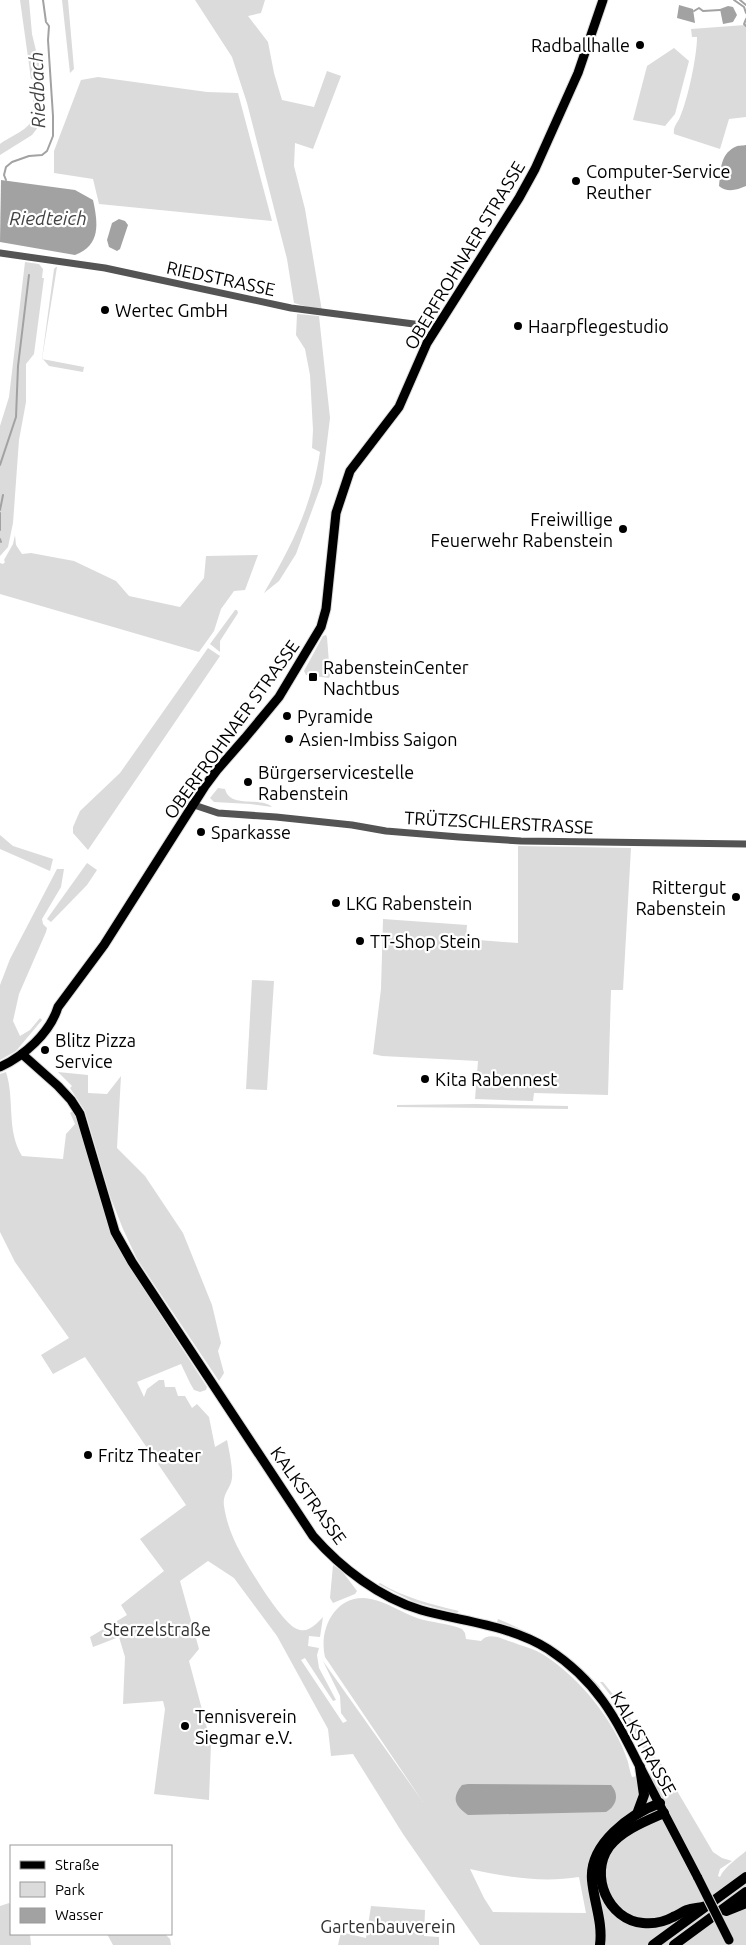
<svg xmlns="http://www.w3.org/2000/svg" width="746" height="1945" font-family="Ubuntu,sans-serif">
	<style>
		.green { fill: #dbdbdb; fill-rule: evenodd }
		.water { fill: #a2a2a2 }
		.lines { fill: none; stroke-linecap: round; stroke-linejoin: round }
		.stream { stroke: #a2a2a2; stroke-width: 2 }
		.major-casing { stroke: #dbdbdb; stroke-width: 11 }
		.highway-casing { stroke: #dbdbdb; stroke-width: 12 }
		.minor { stroke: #545454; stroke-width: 7 }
		.major { stroke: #000; stroke-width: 9 }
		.highway { stroke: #000; stroke-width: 10 }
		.major-bridge-casing { stroke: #dbdbdb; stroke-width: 11; stroke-linecap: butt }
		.major-bridge { stroke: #000; stroke-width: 9 }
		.poi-dot { fill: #000; stroke: #fff; stroke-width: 2 }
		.labels { text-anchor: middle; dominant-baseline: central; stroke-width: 4.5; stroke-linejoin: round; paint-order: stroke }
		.poi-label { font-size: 18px; fill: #000; stroke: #fff; text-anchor: start }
		.street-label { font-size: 18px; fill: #000; stroke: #fff }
		.park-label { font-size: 18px; fill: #323232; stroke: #fff }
		.water-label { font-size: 19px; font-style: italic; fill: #434343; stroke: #fff }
	</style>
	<rect width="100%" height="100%" fill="#fff"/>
	<!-- green -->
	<g class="green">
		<polygon points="20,0 29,0 32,34 39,63 38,77 31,79"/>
		<polygon points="62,0 68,0 74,69 70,73"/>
		<polygon points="195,0 265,0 261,13 248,16 268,42 274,73 282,100 314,107 327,71 341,76 313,149 295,143 294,166 305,209 322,311 294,303 287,259 247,103 232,57"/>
		<path d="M746,14V117L729,119L720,149L674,134C673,126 677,124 680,117C688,99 697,56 697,37H692L691,29L745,25Z"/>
		<polygon points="674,48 689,61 675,114 665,126 633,120 647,66"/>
		<polygon points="98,77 207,92 238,93 272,221 99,204 93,179 54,173 54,151 81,80"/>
		<path d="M32,87L40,88L42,122L32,135L0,155V144C10,136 31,130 33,116C35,107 32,96 32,87Z"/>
		<polygon points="25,262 39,264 43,269 42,278 44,278 34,354 26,364 26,402 19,440 13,523 8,547 0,556 0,426 9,397"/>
		<polygon points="56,267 57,267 42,359 84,367 83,372 49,366 42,358 54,269"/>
		<path d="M297,314L319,316L330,418L322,483L296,554L279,581L264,593C292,545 311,508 320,452L312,448L313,430L310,375L305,349L296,335Z"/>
		<polygon points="15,535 16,545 22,554 31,553 74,561 116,581 129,596 180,607 204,578 206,556 258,555 245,590 234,591 221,609 214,631 199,652 0,594 0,563 3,564 5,562 4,560 13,544"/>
		<polygon points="235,610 237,610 238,613 220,641 220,652 210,644"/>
		<polygon points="326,635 327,637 330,676 329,678 306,675 304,671 323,636"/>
		<polygon points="208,648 220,656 88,850 73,833 73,827 80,811 120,773"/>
		<path d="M218,788L225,789C230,809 260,796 272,807L250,804L214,802L210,798Z"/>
		<polygon points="0,835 13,846 53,859 50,871 0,849"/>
		<polygon points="518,846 631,848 623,990 611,990 608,1095 534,1093 533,1101 475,1099 478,1061 382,1056 373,1054 381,989 383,919 467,925 466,939 518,943"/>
		<polygon points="87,863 97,870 87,885 51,922 47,919"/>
		<polygon points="57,869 64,869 61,887 42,919 43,924 47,928 46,932 19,994 13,1021 20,1036 30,1030 40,1018 42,1020 16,1051 0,1060 0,985 10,959"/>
		<polygon points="252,980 274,981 267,1090 246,1089"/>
		<path d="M6,1072C15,1100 6,1130 22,1156L63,1159L66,1134L75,1124L70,1113L73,1111L76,1115L113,1233L128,1265L207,1387L206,1390L200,1392L194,1390L190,1383L181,1364L137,1382L144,1397L147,1389L159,1380H164L165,1387H175L178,1396H185L192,1408L197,1404L209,1417L215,1447L227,1440C229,1450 233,1468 232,1478C231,1489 222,1493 224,1506C226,1520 231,1534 237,1546C245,1562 282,1624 297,1629C308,1634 316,1624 323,1617L320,1637L309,1636L308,1646L319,1648L317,1655L319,1668L336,1700L333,1701L305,1658L301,1660L343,1723L347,1721L341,1713L340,1696L323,1661L423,1802L325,1657C318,1628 337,1592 371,1599C387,1602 402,1613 417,1618C432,1623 448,1623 462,1629L465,1633L466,1639L481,1641C489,1631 502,1639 512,1642C522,1646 535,1649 544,1655C580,1678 615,1721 628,1762C629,1767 630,1772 632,1777L663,1771L666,1772L713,1852L722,1858L732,1861L720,1869L718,1876L720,1877C724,1867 738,1858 746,1851V1945H480L403,1834L353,1754L331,1756L328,1729L277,1636L234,1578L208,1561L180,1581L199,1649L189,1661L211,1743L209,1800L154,1794L165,1709L163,1701L123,1704L125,1657L119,1637L93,1647L90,1637L127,1615L121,1605L164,1571L140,1539L186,1505L85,1357L53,1374L41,1355L69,1338L15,1262L0,1232V1074ZM470,1869C507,1877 542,1883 579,1877L586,1913L493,1912L484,1898Z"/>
		<polygon points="58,1072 88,1075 88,1093 107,1094 121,1076 117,1148 145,1176 183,1233 212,1305 221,1343 218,1351 224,1373 219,1381 137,1259 123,1229 110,1196 85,1111 70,1088 72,1086"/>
		<polygon points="476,1104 568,1106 568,1109 397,1107 397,1105"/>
		<polygon points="333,1565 342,1571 357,1591 355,1594 333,1603 330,1598"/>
		<path d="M380,1583C405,1598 430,1604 459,1611L457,1613L414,1602L378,1584Z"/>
		<path d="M498,1619C538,1635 572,1655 600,1687L599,1689L540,1640L520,1629L497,1622Z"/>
		<polygon points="603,1682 624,1708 652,1754 663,1766 653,1768 626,1715 600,1682"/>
		<polygon points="9,1903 11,1906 11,1934 30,1934 31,1945 0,1945 0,1906"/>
		<polygon points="371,1906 425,1910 424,1936 439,1937 439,1945 338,1945 341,1932 366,1938"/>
		<polygon points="107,1934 165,1934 170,1939 171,1945 113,1945"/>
	</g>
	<!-- water -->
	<g class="water">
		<polygon points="679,5 693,9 695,23 677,18"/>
		<polygon points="728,6 733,7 737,15 733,22 723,24 720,9"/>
		<path d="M746,145V186C737,190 727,193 719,186C721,172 719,155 735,147C738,145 742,146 746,145Z"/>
		<path d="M1,180L75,190L93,200C98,223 101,245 75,255L0,242Z"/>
		<polygon points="119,219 125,221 128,225 120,249 117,251 109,247 107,240 112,223"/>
		<path d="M468,1784L611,1785C620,1795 616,1806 606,1812L468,1815C455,1806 451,1798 462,1785Z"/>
	</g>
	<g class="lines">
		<!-- stream -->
		<g class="stream">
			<polyline points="734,0 744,7 746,13"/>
			<polyline points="740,0 746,5"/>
			<polyline points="694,11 699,8 703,11 720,10"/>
			<polyline points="746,19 744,24 746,26"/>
			<polyline points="6,180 4,175 6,167 12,162 29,156 42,155 47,151 53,136 53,116 48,40 49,26 46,22 43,0"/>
			<polyline points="0,465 16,417 18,366 29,275"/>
			<polyline points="0,510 3,495"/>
			<polyline points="0,513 0,530"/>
			<polyline points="0,539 1,542"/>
		</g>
		<defs>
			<g id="major">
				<path d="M22,1054L58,1086L71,1100L80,1114L115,1232L132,1262L313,1536C341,1568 380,1598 421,1610C464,1622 510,1625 548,1649C597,1681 615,1717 640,1767C659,1804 679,1841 698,1878"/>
				<path d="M0,1067C24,1056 50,1033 58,1007L104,945L205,786L217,770L245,738L279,697L321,627L326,609L336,513L350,471L399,407L427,343L519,198L535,169L578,73L603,0"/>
			</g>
			<g id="highway">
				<path d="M664,1813C646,1821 622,1830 609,1847C589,1875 608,1920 643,1923C653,1924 664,1922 673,1917C678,1915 682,1912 687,1910C693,1908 699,1908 706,1906"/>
				<polyline points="637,1814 644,1795 640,1767"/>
				<polyline points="726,1911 746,1903"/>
				<path d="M600,1945C603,1922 594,1903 592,1880C589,1844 630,1814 660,1803"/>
				<polyline points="653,1945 746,1877"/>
				<polyline points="674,1945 746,1892"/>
			</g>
		</defs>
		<!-- major casing -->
		<use href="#major" class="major-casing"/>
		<!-- highway casing -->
		<use href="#highway" class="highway-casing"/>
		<!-- minor -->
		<g class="minor">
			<polyline points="0,253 105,268 291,308 437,327"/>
			<polyline points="194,805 218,813 276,817 352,825 386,831 459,837 521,841 746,844"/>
		</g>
		<!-- major -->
		<use href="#major" class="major"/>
		<!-- highway -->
		<use href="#highway" class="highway"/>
		<defs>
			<polyline id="major-bridge" points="698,1878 729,1940"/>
		</defs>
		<!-- major-bridge casing -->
		<use href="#major-bridge" class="major-bridge-casing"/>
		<!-- major-bridge -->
		<use href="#major-bridge" class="major-bridge"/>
	</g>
	<!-- markers -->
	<g class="poi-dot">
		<circle cx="640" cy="45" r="5"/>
		<circle cx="576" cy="181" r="5"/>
		<circle cx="105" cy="310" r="5"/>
		<circle cx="518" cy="326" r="5"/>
		<circle cx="623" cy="529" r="5"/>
		<rect x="308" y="672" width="10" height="10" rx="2.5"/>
		<circle cx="287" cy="716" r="5"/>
		<circle cx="289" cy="739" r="5"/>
		<circle cx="248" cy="782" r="5"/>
		<circle cx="201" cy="832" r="5"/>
		<circle cx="736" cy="897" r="5"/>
		<circle cx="336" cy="903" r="5"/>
		<circle cx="360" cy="941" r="5"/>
		<circle cx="45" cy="1050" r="5"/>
		<circle cx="425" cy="1079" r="5"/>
		<circle cx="88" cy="1455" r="5"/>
		<circle cx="185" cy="1726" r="5"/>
	</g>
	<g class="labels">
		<!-- poi labels -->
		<g class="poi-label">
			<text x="630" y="45" text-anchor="end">Radballhalle</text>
			<text x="586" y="171">Computer-Service<tspan x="586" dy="21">Reuther</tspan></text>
			<text x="115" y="310">Wertec GmbH</text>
			<text x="528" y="326">Haarpflegestudio</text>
			<text x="613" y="519" text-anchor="end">Freiwillige<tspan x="613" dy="21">Feuerwehr Rabenstein</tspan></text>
			<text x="323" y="667">RabensteinCenter<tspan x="323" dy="21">Nachtbus</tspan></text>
			<text x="297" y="716">Pyramide</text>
			<text x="299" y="739">Asien-Imbiss Saigon</text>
			<text x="258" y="772">Bürgerservicestelle<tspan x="258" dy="21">Rabenstein</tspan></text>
			<text x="211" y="832">Sparkasse</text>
			<text x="726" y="887" text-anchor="end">Rittergut<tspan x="726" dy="21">Rabenstein</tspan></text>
			<text x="346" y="903">LKG Rabenstein</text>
			<text x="370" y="941">TT-Shop Stein</text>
			<text x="55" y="1040">Blitz Pizza<tspan x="55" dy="21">Service</tspan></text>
			<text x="435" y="1079">Kita Rabennest</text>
			<text x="98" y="1455">Fritz Theater</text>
			<text x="195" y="1716">Tennisverein<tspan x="195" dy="21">Siegmar e.V.</tspan></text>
		</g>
		<!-- street labels -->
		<g class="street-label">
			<text transform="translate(464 255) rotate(-59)">OBERFROHNAER STRASSE</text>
			<text transform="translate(221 278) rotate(12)">RIEDSTRASSE</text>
			<text transform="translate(231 729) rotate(-54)">OBERFROHNAER STRASSE</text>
			<text transform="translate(499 822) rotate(3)">TRÜTZSCHLERSTRASSE</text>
			<text transform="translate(309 1495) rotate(54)">KALKSTRASSE</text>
			<text transform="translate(644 1743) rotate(61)">KALKSTRASSE</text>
		</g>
		<!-- park labels -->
		<g class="park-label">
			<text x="157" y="1629">Sterzelstraße</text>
			<text x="388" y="1926">Gartenbauverein</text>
		</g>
		<!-- water labels -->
		<g class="water-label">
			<text transform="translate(37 90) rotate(-92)">Riedbach</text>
			<text x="48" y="218">Riedteich</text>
		</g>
	</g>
	<!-- legend -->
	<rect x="10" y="1845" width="162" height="90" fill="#ffffff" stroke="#999999"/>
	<rect x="20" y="1861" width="25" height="8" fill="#000000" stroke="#999999"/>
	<text x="55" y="1870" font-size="15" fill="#000000">Straße</text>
	<rect x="20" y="1882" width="25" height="15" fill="#dbdbdb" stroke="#999999"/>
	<text x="55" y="1895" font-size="15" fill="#000000">Park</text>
	<rect x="20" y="1908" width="25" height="15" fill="#a2a2a2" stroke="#999999"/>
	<text x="55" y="1920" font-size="15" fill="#000000">Wasser</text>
</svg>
